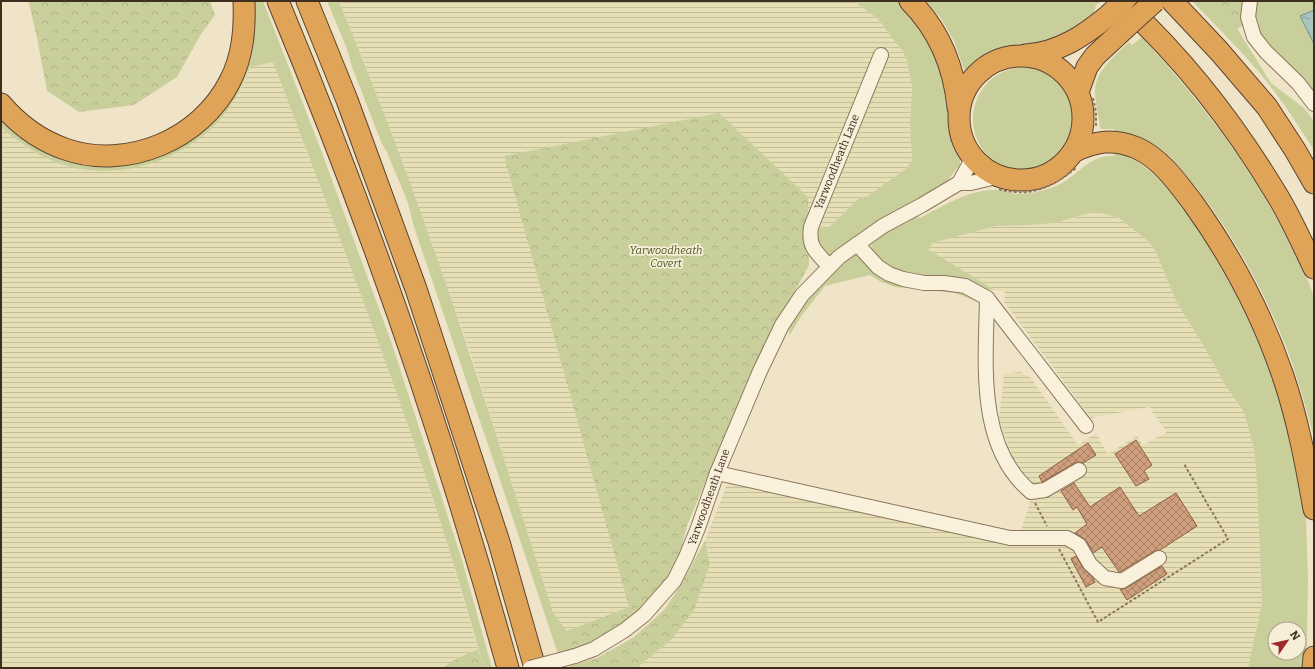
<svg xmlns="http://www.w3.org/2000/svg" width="1315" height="669" font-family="Bitter,serif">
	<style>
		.farmland { fill: url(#farmland-rules) }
		.grass { fill: #c9cf9b; fill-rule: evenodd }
		.forest { fill: url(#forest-crowns) }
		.water { fill: url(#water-ripples); stroke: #6f938a }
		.building { fill: url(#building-cross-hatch); stroke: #8d5f41 }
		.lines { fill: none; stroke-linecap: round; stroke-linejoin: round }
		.minor-casing { stroke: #8d765c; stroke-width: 16 }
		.highway-casing { stroke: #5b4430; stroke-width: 23 }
		.path { stroke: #8d765c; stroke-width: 2; stroke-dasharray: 3 2; stroke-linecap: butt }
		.minor { stroke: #faf1dc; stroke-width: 14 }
		.highway { stroke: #e0a458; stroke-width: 21 }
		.minor-bridge-casing { stroke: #8d765c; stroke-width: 16; stroke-linecap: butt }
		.highway-bridge-casing { stroke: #5b4430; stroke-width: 23; stroke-linecap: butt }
		.minor-bridge { stroke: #faf1dc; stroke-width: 14 }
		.highway-bridge { stroke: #e0a458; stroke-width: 21 }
		.labels { text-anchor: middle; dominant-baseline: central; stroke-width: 3.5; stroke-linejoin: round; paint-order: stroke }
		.street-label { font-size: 11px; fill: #3d2e20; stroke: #f7eed8 }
		.park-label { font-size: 11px; font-style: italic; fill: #4d5a26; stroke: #f7eed8 }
	</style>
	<defs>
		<pattern id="farmland-rules" width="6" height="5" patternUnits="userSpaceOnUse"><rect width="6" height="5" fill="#e6deb5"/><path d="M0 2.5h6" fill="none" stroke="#c6bf9b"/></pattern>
		<pattern id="forest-crowns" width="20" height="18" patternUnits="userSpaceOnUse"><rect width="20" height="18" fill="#c9cf9b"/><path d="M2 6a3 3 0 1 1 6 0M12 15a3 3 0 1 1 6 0" fill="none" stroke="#aeb285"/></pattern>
		<pattern id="water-ripples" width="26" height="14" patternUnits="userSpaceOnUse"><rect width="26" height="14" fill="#a9c4bc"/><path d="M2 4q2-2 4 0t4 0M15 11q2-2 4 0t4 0" fill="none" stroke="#8ba098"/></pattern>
		<pattern id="building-cross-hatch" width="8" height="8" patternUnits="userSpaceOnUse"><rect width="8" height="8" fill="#cf9f7d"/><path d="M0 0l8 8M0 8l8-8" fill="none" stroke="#a98266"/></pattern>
	</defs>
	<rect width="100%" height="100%" fill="#f0e4c8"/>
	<!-- farmland -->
	<g class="farmland">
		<polygon points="339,1 854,1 878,19 903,52 907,60 912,86 910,122 912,160 907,168 865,198 860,197 827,229 808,223 504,156 630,607 567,631 553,612 473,361 434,251 363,59"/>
		<polygon points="273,62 360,290 410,429 444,533 478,649 458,658 442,668 1,668 1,128 24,146 56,162 83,169 179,152 216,124 241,88 250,67"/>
		<polygon points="1096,211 1119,218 1149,242 1156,252 1176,301 1202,343 1227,388 1244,412 1254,449 1257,483 1262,603 1248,668 637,668 672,639 710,564 705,541 728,482 1016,544 1030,503 1003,458 1011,453 999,419 1004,374 1020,372 1031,378 1078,445 1096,433 1108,454 1137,436 1143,445 1167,432 1149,407 1091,418 1004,302 1005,292 995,290 929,250 932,243 996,226 1029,225 1055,223"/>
	</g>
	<!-- grass -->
	<g class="grass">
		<path d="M252,1H263L321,150L393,347L462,560L492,668H484C461,587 437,507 409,428C366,305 319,183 273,62L250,67C241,88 232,108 216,124C175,165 111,183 55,162C35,154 18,141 1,128V114L88,162L215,117Z"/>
		<path d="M327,1H339C388,119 432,240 472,361C500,444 526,528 553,612L567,631L574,652L559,657L502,486L414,227L408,203L386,150L382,144L352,67L347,49Z"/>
		<path d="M854,1H898L930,41L952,103L953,127L960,156V165L946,182L933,192L830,258C821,249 814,239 820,226L827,229L860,197L865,198L907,168L912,160L910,122L912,86L907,60L903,52L878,19Z"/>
		<polygon points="926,1 1102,1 1096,5 1094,12 1096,14 1061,38 1025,48 1006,51 988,58 976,67 967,78 954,41 942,20"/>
		<path d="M1192,1H1220L1271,83L1304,108L1314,121V150C1299,127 1284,103 1267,82C1244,53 1217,27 1192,1Z"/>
		<polygon points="1254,1 1314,1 1314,10 1300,17 1314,44 1314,95 1271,47 1256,28"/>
		<path d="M1142,37C1200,101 1254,169 1292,248C1299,264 1310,281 1314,298C1315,308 1314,327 1314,337C1314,371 1314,404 1314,437C1305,406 1297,374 1285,344C1263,290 1235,237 1199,191C1188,178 1178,163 1165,152C1150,141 1132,138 1114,133V129H1102L1100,128C1099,116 1095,102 1095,90C1096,70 1116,55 1129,42L1132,45Z"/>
		<circle cx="1025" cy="119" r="52"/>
		<path d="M1115,151L1137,161L1166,184L1198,227L1227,276L1257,333L1278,390L1296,457L1306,519L1308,576L1307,643L1304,668H1248L1262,603L1257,483L1254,449L1244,412L1227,388L1202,343L1176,301L1156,252L1149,242L1119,218L1096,211L1055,223L1029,225L996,226L932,243L929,250L995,290C970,287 864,277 871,239L917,214L920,218C943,206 966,191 993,190C1001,189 1009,193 1017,194C1029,194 1045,191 1056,186C1077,177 1089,154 1114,156ZM1275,629H1299V653H1275Z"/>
		<polygon points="856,254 862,256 885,275 963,287 983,304 955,293 895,287 881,282 870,275 825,286 802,315 789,336 789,325 800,306 851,255"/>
	</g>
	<!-- forest -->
	<g class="forest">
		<polygon points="30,1 210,1 215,15 201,34 177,77 134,105 79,112 47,91 37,38 29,3"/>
		<polygon points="1220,1 1244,1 1242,5 1245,25 1236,29"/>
		<polygon points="719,113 808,197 809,265 765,348 711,468 687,526 677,565 662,591 640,615 574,652 567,631 629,607 504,156"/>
		<polygon points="705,541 710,564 694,610 672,639 637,668 571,668 570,666 599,657 634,637 664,610 679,588"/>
		<polygon points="478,649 484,668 442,668 458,658"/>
	</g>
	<!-- water -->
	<polygon class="water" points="1314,10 1314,44 1300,16"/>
	<!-- building -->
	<g class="building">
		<polygon points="1136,440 1152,465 1144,471 1149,479 1136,486 1115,454"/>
		<polygon points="1088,443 1096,455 1083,463 1079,462 1075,463 1042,482 1039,476"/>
		<polygon points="1074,483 1090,507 1120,487 1139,516 1176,493 1197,526 1160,550 1155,551 1120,572 1119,572 1102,547 1093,553 1086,540 1075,533 1087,524 1077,507 1073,510 1061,491"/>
		<polygon points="1076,556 1083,568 1093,578 1095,582 1086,587 1071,559"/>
		<polygon points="1162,566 1167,574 1127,600 1120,589 1126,588"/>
	</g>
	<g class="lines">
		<defs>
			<g id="minor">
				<polyline points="1250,1 1248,17 1254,37 1266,52 1298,83 1314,104"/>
				<polyline points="959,183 971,183 1000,176"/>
				<path d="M857,244L878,267L889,274L903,279L924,283H944L965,286L987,298C986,362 976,446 1031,492L1045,490L1079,470"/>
				<path d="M829,266C816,252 808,247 811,227L881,55"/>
				<polyline points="987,298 1086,426"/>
				<polyline points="717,473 1010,538 1067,538 1079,545 1090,564 1105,578 1122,581 1159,558"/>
				<polyline points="575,656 594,649 625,630 644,615 674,581 686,557 698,528 717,473 760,371 782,325 802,295 839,257 883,226 922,205 959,183 969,165 971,154"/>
			</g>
			<g id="highway">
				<path d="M278,1C368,217 446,442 508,668"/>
				<polyline points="307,1 347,100 416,289 499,542 535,668"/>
				<path d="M910,1C939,30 954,67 958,107"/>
				<polyline points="1172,1 1219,51 1267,107 1295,150 1314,183"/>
				<path d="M1124,4C1184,59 1235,125 1277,195C1291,218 1302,243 1314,268"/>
				<path d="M1026,55C1059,53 1085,35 1109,15"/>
				<circle cx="1021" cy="118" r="62"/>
				<polyline points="1078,92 1087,67 1095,56 1124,29"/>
				<path d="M1,104C18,124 39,140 65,149C127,171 201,139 230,81C243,56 245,29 244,1"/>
				<path d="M1073,152C1095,141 1114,138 1137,148C1161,159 1177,182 1193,203C1231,256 1262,314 1283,376C1298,420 1306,464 1314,509"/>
				<polyline points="1313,668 1314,657"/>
			</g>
		</defs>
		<!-- minor casing -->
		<use href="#minor" class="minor-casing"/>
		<!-- highway casing -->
		<use href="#highway" class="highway-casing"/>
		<!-- path -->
		<g class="path">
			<polyline points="1093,98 1096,112 1096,127"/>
			<path d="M999,189C1004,191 1009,191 1015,192C1039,194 1057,183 1076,168"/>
			<polyline points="1035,503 1047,526"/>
			<polyline points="1059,549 1098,622 1228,539 1184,464"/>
		</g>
		<!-- minor -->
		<use href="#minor" class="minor"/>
		<!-- highway -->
		<use href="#highway" class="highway"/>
		<defs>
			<polyline id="minor-bridge" points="530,668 575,656"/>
			<g id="highway-bridge">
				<polyline points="1109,15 1124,1"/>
				<polyline points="1124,29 1155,1"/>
			</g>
		</defs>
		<!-- minor-bridge casing -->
		<use href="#minor-bridge" class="minor-bridge-casing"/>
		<!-- highway-bridge casing -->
		<use href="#highway-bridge" class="highway-bridge-casing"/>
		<!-- minor-bridge -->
		<use href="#minor-bridge" class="minor-bridge"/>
		<!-- highway-bridge -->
		<use href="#highway-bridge" class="highway-bridge"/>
	</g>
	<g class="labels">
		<!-- street labels -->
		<g class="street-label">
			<text transform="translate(837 162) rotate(-68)">Yarwoodheath Lane</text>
			<text transform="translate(709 497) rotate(-70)">Yarwoodheath Lane</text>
		</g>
		<!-- park labels -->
		<g class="park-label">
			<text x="666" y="250">Yarwoodheath<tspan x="666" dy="13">Covert</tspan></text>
		</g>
	</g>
	<!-- border -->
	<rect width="1315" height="669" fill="none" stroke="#3d2e20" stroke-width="4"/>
	<!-- north arrow -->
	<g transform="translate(1287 641) rotate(56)"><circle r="19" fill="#f7eed8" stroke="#ada18e"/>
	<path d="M0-3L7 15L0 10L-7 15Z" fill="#9e2a2b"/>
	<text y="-6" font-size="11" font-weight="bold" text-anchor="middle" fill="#3d2e20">N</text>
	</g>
</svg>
